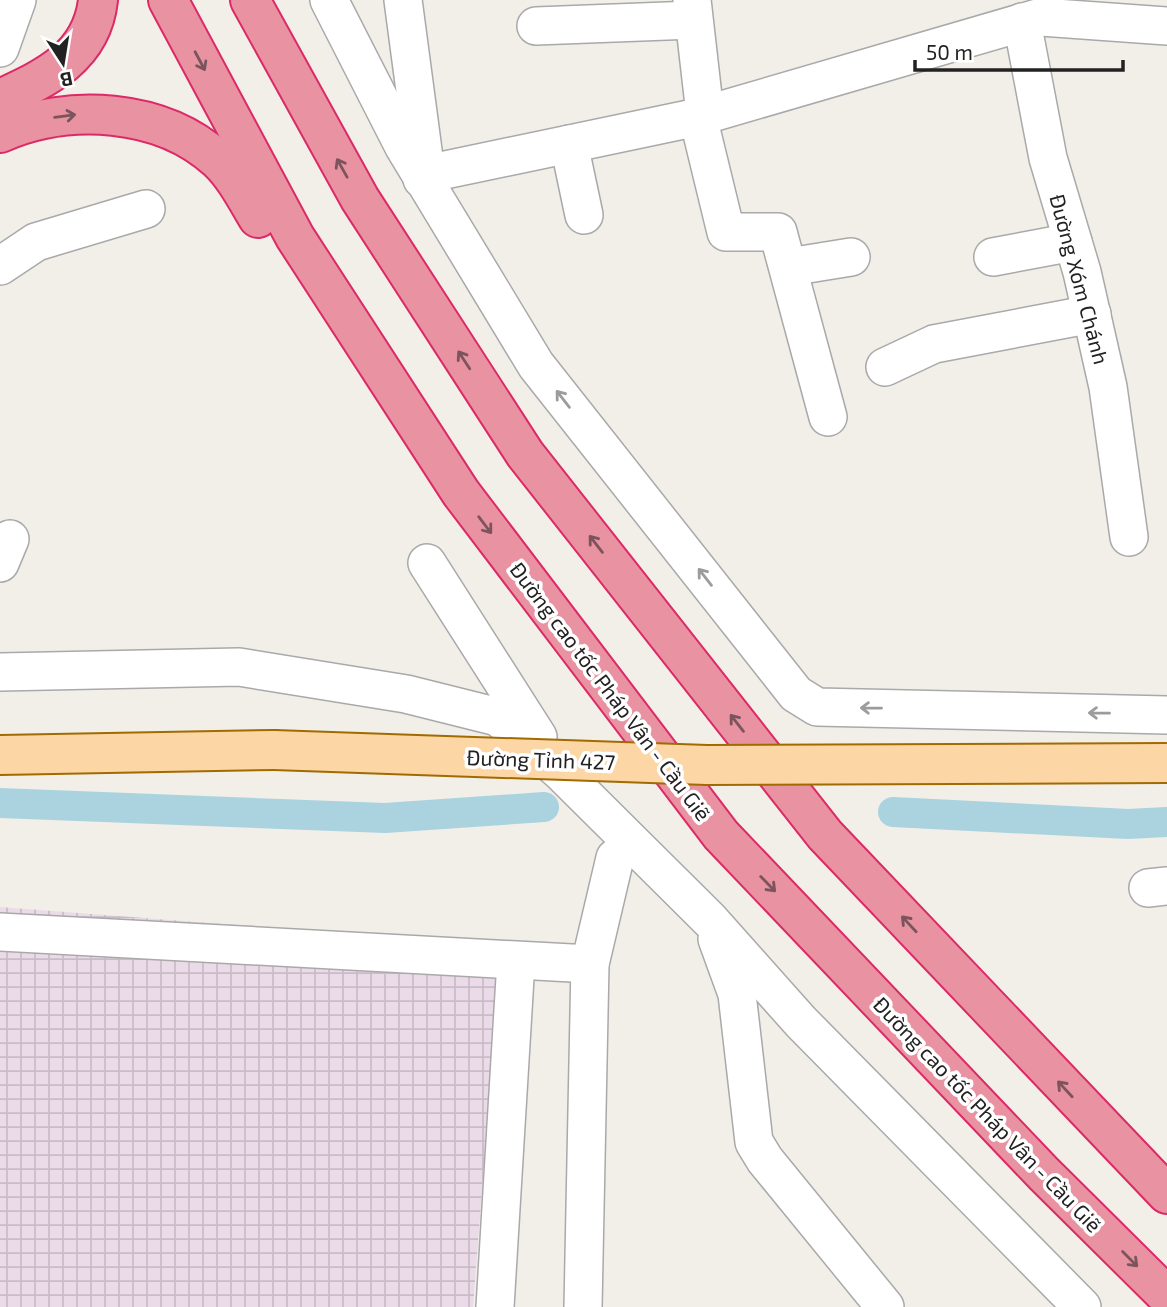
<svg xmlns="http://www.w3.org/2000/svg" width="1167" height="1307" font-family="'Exo 2',sans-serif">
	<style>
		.industrial { fill: url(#industrial-grid) }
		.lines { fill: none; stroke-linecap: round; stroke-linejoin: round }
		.canal { stroke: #aad3df; stroke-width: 30 }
		.minor-casing { stroke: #a9a9a9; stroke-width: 40 }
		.major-casing { stroke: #a06b00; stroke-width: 42 }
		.highway-casing { stroke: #dc2a67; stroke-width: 42 }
		.minor { stroke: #fff; stroke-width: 37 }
		.major { stroke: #fcd6a4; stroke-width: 38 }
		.highway { stroke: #e892a2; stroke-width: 38 }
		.major-bridge-casing { stroke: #a06b00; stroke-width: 42; stroke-linecap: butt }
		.major-bridge { stroke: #fcd6a4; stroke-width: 38 }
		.oneway { stroke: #7b545c }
		.oneway2 { stroke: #9c9c9c }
		.labels { text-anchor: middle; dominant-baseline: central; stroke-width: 7; stroke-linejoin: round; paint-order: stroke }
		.street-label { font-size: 21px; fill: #222; stroke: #fff }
	</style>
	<defs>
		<pattern id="industrial-grid" width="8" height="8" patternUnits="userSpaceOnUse" patternTransform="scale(1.75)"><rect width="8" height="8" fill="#ebdbe8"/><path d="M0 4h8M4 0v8" fill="none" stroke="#c9bcc7"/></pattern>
	</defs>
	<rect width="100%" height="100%" fill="#f2efe9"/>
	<!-- industrial -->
	<polygon class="industrial" points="0,907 501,945 473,1307 0,1307"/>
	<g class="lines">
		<!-- canal -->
		<g class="canal">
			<polyline points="0,803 385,818 544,807"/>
			<polyline points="893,812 1128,824 1167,822"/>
		</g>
		<defs>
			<g id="minor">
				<polyline points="329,0 404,147 536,365 796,694 817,707 1167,715"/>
				<polyline points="403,0 426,173"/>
				<polyline points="692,0 705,114"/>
				<polyline points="1022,22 1048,158 1082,272 1108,387 1129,537"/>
				<polyline points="536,26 693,20"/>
				<polyline points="0,48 17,0"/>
				<polyline points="698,117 726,232 778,232 828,417"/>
				<polyline points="569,144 584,215"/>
				<polyline points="422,179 426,174 698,117 1041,17 1167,26"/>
				<polyline points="993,257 1073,242"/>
				<polyline points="0,266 36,242 146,209"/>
				<polyline points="789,267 851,257"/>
				<polyline points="885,367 934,344 1092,314"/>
				<polyline points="0,563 10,539"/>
				<polyline points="427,563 538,737"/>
				<polyline points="0,672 239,667 406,694 498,717 562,773 711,921 801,1022 1082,1307"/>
				<polyline points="1148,888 1167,886"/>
				<polyline points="0,932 590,964"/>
				<polyline points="717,939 737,994 754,1142 765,1160 885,1307"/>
				<polyline points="495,1307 516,961"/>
				<polyline points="583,1307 590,964 615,858 632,844"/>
			</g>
			<polyline id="major" points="0,755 274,750"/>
			<g id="highway">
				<polyline points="168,0 295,237 461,493 721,835 1044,1174 1167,1296"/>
				<polyline points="250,0 360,199 525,454 825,835 1167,1194"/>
				<path d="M0,99C47,78 92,56 98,0"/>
				<path d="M0,133C68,103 161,108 218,160C235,176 246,198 258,218"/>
			</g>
		</defs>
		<!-- minor casing -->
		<use href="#minor" class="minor-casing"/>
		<!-- major casing -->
		<use href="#major" class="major-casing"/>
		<!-- highway casing -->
		<use href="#highway" class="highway-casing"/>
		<!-- minor -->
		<use href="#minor" class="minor"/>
		<!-- major -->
		<use href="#major" class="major"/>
		<!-- highway -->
		<use href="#highway" class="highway"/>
		<defs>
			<polyline id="major-bridge" points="274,750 707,765 1167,763"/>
		</defs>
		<!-- major-bridge casing -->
		<use href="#major-bridge" class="major-bridge-casing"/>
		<!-- major-bridge -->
		<use href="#major-bridge" class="major-bridge"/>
	</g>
	<!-- one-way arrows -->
	<defs><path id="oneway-shaft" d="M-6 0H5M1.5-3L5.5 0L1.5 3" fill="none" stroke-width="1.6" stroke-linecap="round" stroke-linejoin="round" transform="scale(1.75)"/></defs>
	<g class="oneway">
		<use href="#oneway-shaft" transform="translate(200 61) rotate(62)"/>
		<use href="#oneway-shaft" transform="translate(65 116) rotate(-7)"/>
		<use href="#oneway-shaft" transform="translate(342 168) rotate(-119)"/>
		<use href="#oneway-shaft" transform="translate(464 360) rotate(-123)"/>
		<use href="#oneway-shaft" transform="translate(485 525) rotate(53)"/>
		<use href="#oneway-shaft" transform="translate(596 544) rotate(-128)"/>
		<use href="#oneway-shaft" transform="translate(737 723) rotate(-128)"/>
		<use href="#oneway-shaft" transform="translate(768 884) rotate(46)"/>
		<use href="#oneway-shaft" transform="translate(909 924) rotate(-133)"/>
		<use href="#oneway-shaft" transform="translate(1065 1089) rotate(-133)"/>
		<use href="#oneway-shaft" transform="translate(1130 1259) rotate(45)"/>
	</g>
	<g class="oneway2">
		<use href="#oneway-shaft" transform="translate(563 399) rotate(-128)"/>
		<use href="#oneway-shaft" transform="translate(705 577) rotate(-128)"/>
		<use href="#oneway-shaft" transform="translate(871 708) rotate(-179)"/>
		<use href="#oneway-shaft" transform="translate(1099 713) rotate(-179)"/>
	</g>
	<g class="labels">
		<!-- street labels -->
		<g class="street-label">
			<text transform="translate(1080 279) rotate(75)">Đường Xóm Chánh</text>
			<text transform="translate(611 691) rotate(53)">Đường cao tốc Pháp Vân - Cầu Giẽ</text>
			<text transform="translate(541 759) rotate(2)">Đường Tỉnh 427</text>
			<text transform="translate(988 1114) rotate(46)">Đường cao tốc Pháp Vân - Cầu Giẽ</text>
		</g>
	</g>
	<!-- north arrow -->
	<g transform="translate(63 63) rotate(168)" stroke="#ffffff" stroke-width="5" paint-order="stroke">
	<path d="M0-5L12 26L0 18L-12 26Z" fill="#222222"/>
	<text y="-10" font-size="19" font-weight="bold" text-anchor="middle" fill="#222222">B</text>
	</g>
	<!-- scale -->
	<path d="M915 60v10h208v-10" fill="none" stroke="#222222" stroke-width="3.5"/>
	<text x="926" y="60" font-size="21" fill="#222222" stroke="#ffffff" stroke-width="5" paint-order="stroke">50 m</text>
</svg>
